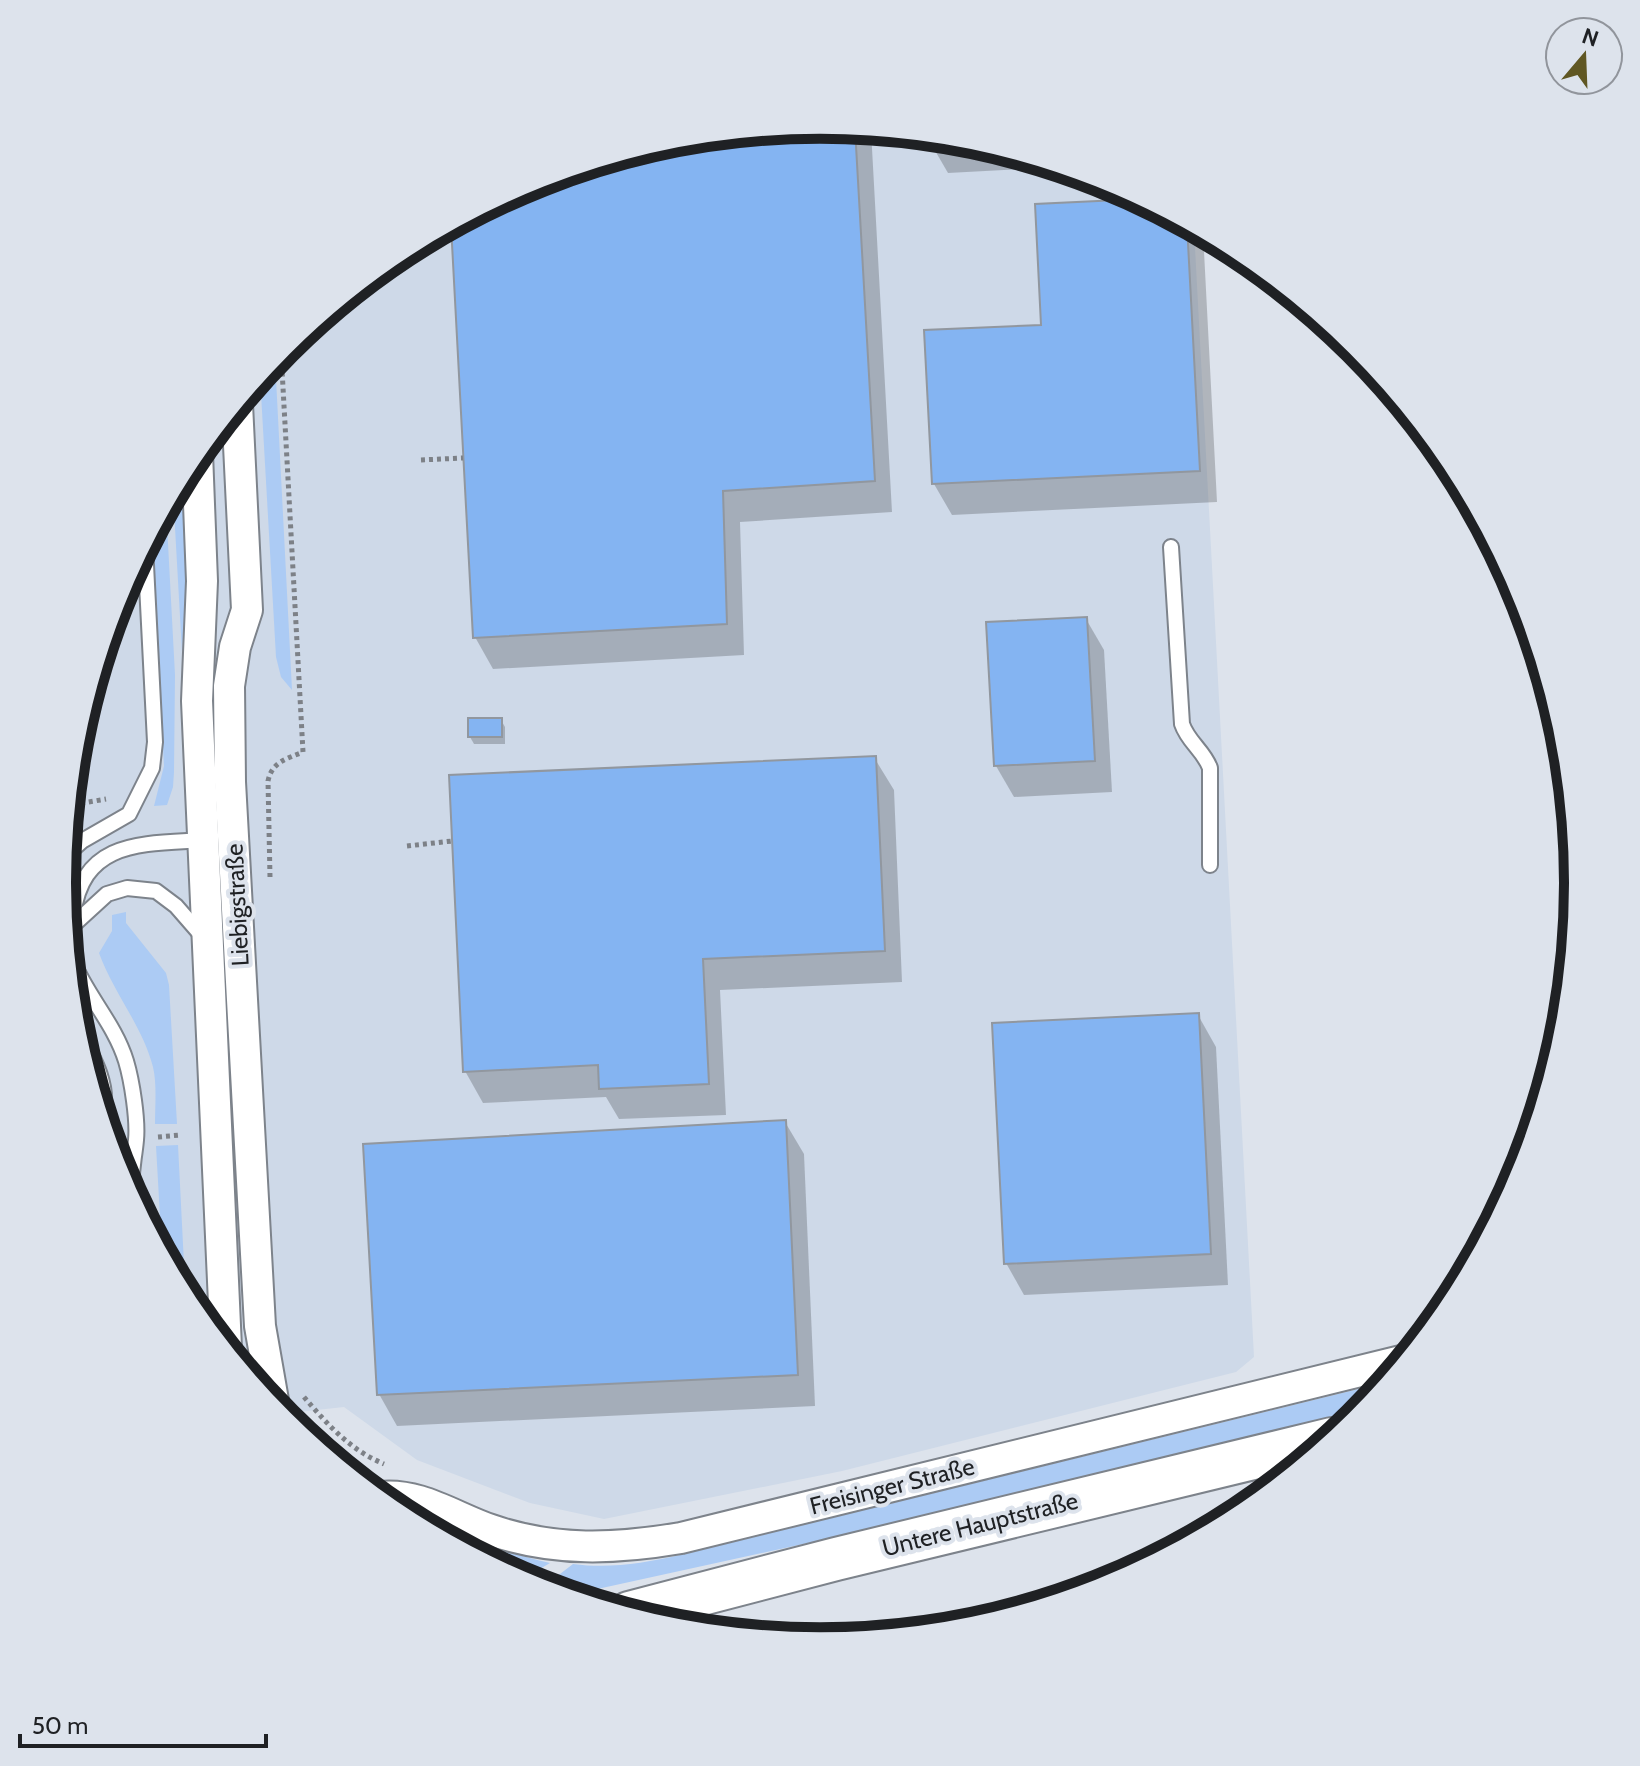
<svg xmlns="http://www.w3.org/2000/svg" width="1640" height="1766" font-family="Cabin,sans-serif">
	<style>
		.built { fill: #ced9e8 }
		.green { fill: #accbf4 }
		.shadow { fill: #0003 }
		.building { fill: #84b4f2; stroke: #91979f; stroke-width: 2 }
		.lines { fill: none; stroke-linecap: round; stroke-linejoin: round }
		.lane-casing { stroke: #7d838b; stroke-width: 18 }
		.street-casing { stroke: #7d838b; stroke-width: 34 }
		.secondary-casing { stroke: #7d838b; stroke-width: 46 }
		.path { stroke: #7d8187; stroke-width: 5; stroke-dasharray: 4 4; stroke-linecap: butt }
		.lane { stroke: #fff; stroke-width: 14 }
		.street { stroke: #fff; stroke-width: 30 }
		.secondary { stroke: #fff; stroke-width: 42 }
		.labels { text-anchor: middle; dominant-baseline: central; stroke-width: 8; stroke-linejoin: round; paint-order: stroke }
		.street-label { font-size: 24px; fill: #1f2124; stroke: #dde3ec }
		.rim { fill: none; stroke: #1f2124; stroke-width: 10 }
	</style>
	<rect width="100%" height="100%" fill="#dde3ec"/>
	<!-- built -->
	<g class="built">
		<polygon points="820,125 968,140 1110,183 1194,228 1254,1357 1236,1372 842,1471 604,1519 530,1503 417,1460 344,1407 280,1414 189,1304 120,1173 76,1030 62,883 77,735 120,593 190,461 284,347 399,252 530,183 673,139"/>
		<polygon points="1566,764 1578,883 1573,930"/>
	</g>
	<!-- green -->
	<g class="green">
		<polygon points="275,359 292,690 281,677 276,657 260,376"/>
		<polygon points="184,474 188,566 182,652 173,492"/>
		<polygon points="166,506 175,675 174,772 173,787 167,805 154,806 164,766 152,532"/>
		<path d="M126,912V923L166,973L169,985L177,1124H155C155,1106 157,1084 153,1067C143,1027 113,992 99,953L112,931V915Z"/>
		<polygon points="178,1145 185,1284 188,1300 162,1252 156,1146"/>
		<path d="M1387,1382L1365,1408L904,1522L570,1595L530,1583L560,1574L573,1564C610,1569 644,1563 680,1555Z"/>
		<path d="M416,1522C461,1535 504,1553 550,1563L533,1573L519,1577Z"/>
	</g>
	<!-- shadow -->
	<g class="shadow">
		<polygon points="820,125 871,130 892,512 740,522 744,655 493,669 475,637 453,224 530,183 673,139"/>
		<polygon points="930,136 968,140 1059,167 948,173 930,142"/>
		<polygon points="1144,201 1203,232 1217,502 952,515 934,484 1043,327 1037,206"/>
		<polygon points="116,606 118,642 105,643"/>
		<polygon points="1086,619 1104,650 1112,792 1014,797 996,766"/>
		<polygon points="501,720 505,727 505,744 474,744 470,737"/>
		<polygon points="875,759 894,790 902,982 720,990 726,1115 619,1119 606,1097 483,1103 465,1071"/>
		<polygon points="70,805 71,828 67,828"/>
		<polygon points="1198,1015 1216,1047 1228,1285 1024,1295 1006,1263"/>
		<polygon points="785,1122 804,1154 815,1406 397,1426 379,1394"/>
	</g>
	<!-- building -->
	<g class="building">
		<polygon points="820,125 855,128 875,481 723,491 727,624 473,638 451,225 530,183 673,139"/>
		<polygon points="928,136 968,140 969,140 928,142"/>
		<polygon points="1140,199 1187,224 1200,471 932,484 924,330 1041,325 1035,204"/>
		<polygon points="1087,617 1095,761 994,766 986,622"/>
		<rect x="468" y="718" width="34" height="19"/>
		<polygon points="876,756 885,951 703,959 709,1084 599,1089 598,1065 463,1072 449,775"/>
		<polygon points="1199,1013 1211,1254 1004,1264 992,1023"/>
		<polygon points="786,1120 798,1375 377,1395 363,1144"/>
	</g>
	<g class="lines">
		<defs>
			<g id="lane">
				<path d="M1171,547L1182,724C1188,742 1204,751 1210,768V865"/>
				<polyline points="65,856 82,841 129,814 152,768 155,742 145,545"/>
				<polyline points="72,926 107,894 127,888 156,891 176,906 203,937"/>
				<path d="M76,1026C90,1052 111,1084 102,1115"/>
				<path d="M132,1195C130,1172 134,1162 136,1140C138,1120 132,1081 126,1061C115,1025 88,997 74,964C67,949 71,931 73,915C83,839 143,844 205,840"/>
			</g>
			<g id="street">
				<polyline points="237,404 247,610 235,647 229,686 230,782 260,1326 274,1406"/>
				<polyline points="197,453 202,581 197,701 226,1348"/>
				<path d="M379,1497C419,1492 455,1518 491,1530C555,1552 616,1549 681,1538L1405,1360"/>
			</g>
			<polyline id="secondary" points="629,1613 836,1559 1332,1439"/>
		</defs>
		<!-- lane casing -->
		<use href="#lane" class="lane-casing"/>
		<!-- street casing -->
		<use href="#street" class="street-casing"/>
		<!-- secondary casing -->
		<use href="#secondary" class="secondary-casing"/>
		<!-- path -->
		<g class="path">
			<polyline points="421,460 463,458"/>
			<polyline points="75,750 77,804"/>
			<polyline points="69,813 77,804 106,799"/>
			<polyline points="407,846 452,841"/>
			<path d="M270,877L268,781C272,762 286,759 303,752L281,351"/>
			<polyline points="158,1137 181,1135"/>
			<path d="M304,1397C327,1424 350,1450 384,1464"/>
			<polyline points="524,1580 538,1575"/>
		</g>
		<!-- lane -->
		<use href="#lane" class="lane"/>
		<!-- street -->
		<use href="#street" class="street"/>
		<!-- secondary -->
		<use href="#secondary" class="secondary"/>
	</g>
	<g class="labels">
		<!-- street labels -->
		<g class="street-label">
			<text transform="translate(237 905) rotate(-93)">Liebigstraße</text>
			<text transform="translate(892 1486) rotate(-14)">Freisinger Straße</text>
			<text transform="translate(980 1524) rotate(-14)">Untere Hauptstraße</text>
		</g>
	</g>
	<!-- crop -->
	<path d="M0 0H1640V1766H0ZM76 883a744 744 0 1 1 1488 0a744 744 0 1 1-1488 0Z" fill="#dde3ec" fill-rule="evenodd"/>
	<path class="rim" d="M76 883a744 744 0 1 1 1488 0a744 744 0 1 1-1488 0Z"/>
	<!-- north arrow -->
	<g transform="translate(1584 56) rotate(19)"><circle r="38" fill="#dde3ec" stroke="#91959c" stroke-width="2"/>
	<path d="M0-6L14 30L0 20L-14 30Z" fill="#605723"/>
	<text y="-12" font-size="22" font-weight="bold" text-anchor="middle" fill="#1f2124">N</text>
	</g>
	<!-- scale -->
	<path d="M20 1734v12h246v-12" fill="none" stroke="#1f2124" stroke-width="4"/>
	<text x="32" y="1734" font-size="24" fill="#1f2124" stroke="#dde3ec" stroke-width="6" paint-order="stroke">50 m</text>
</svg>
